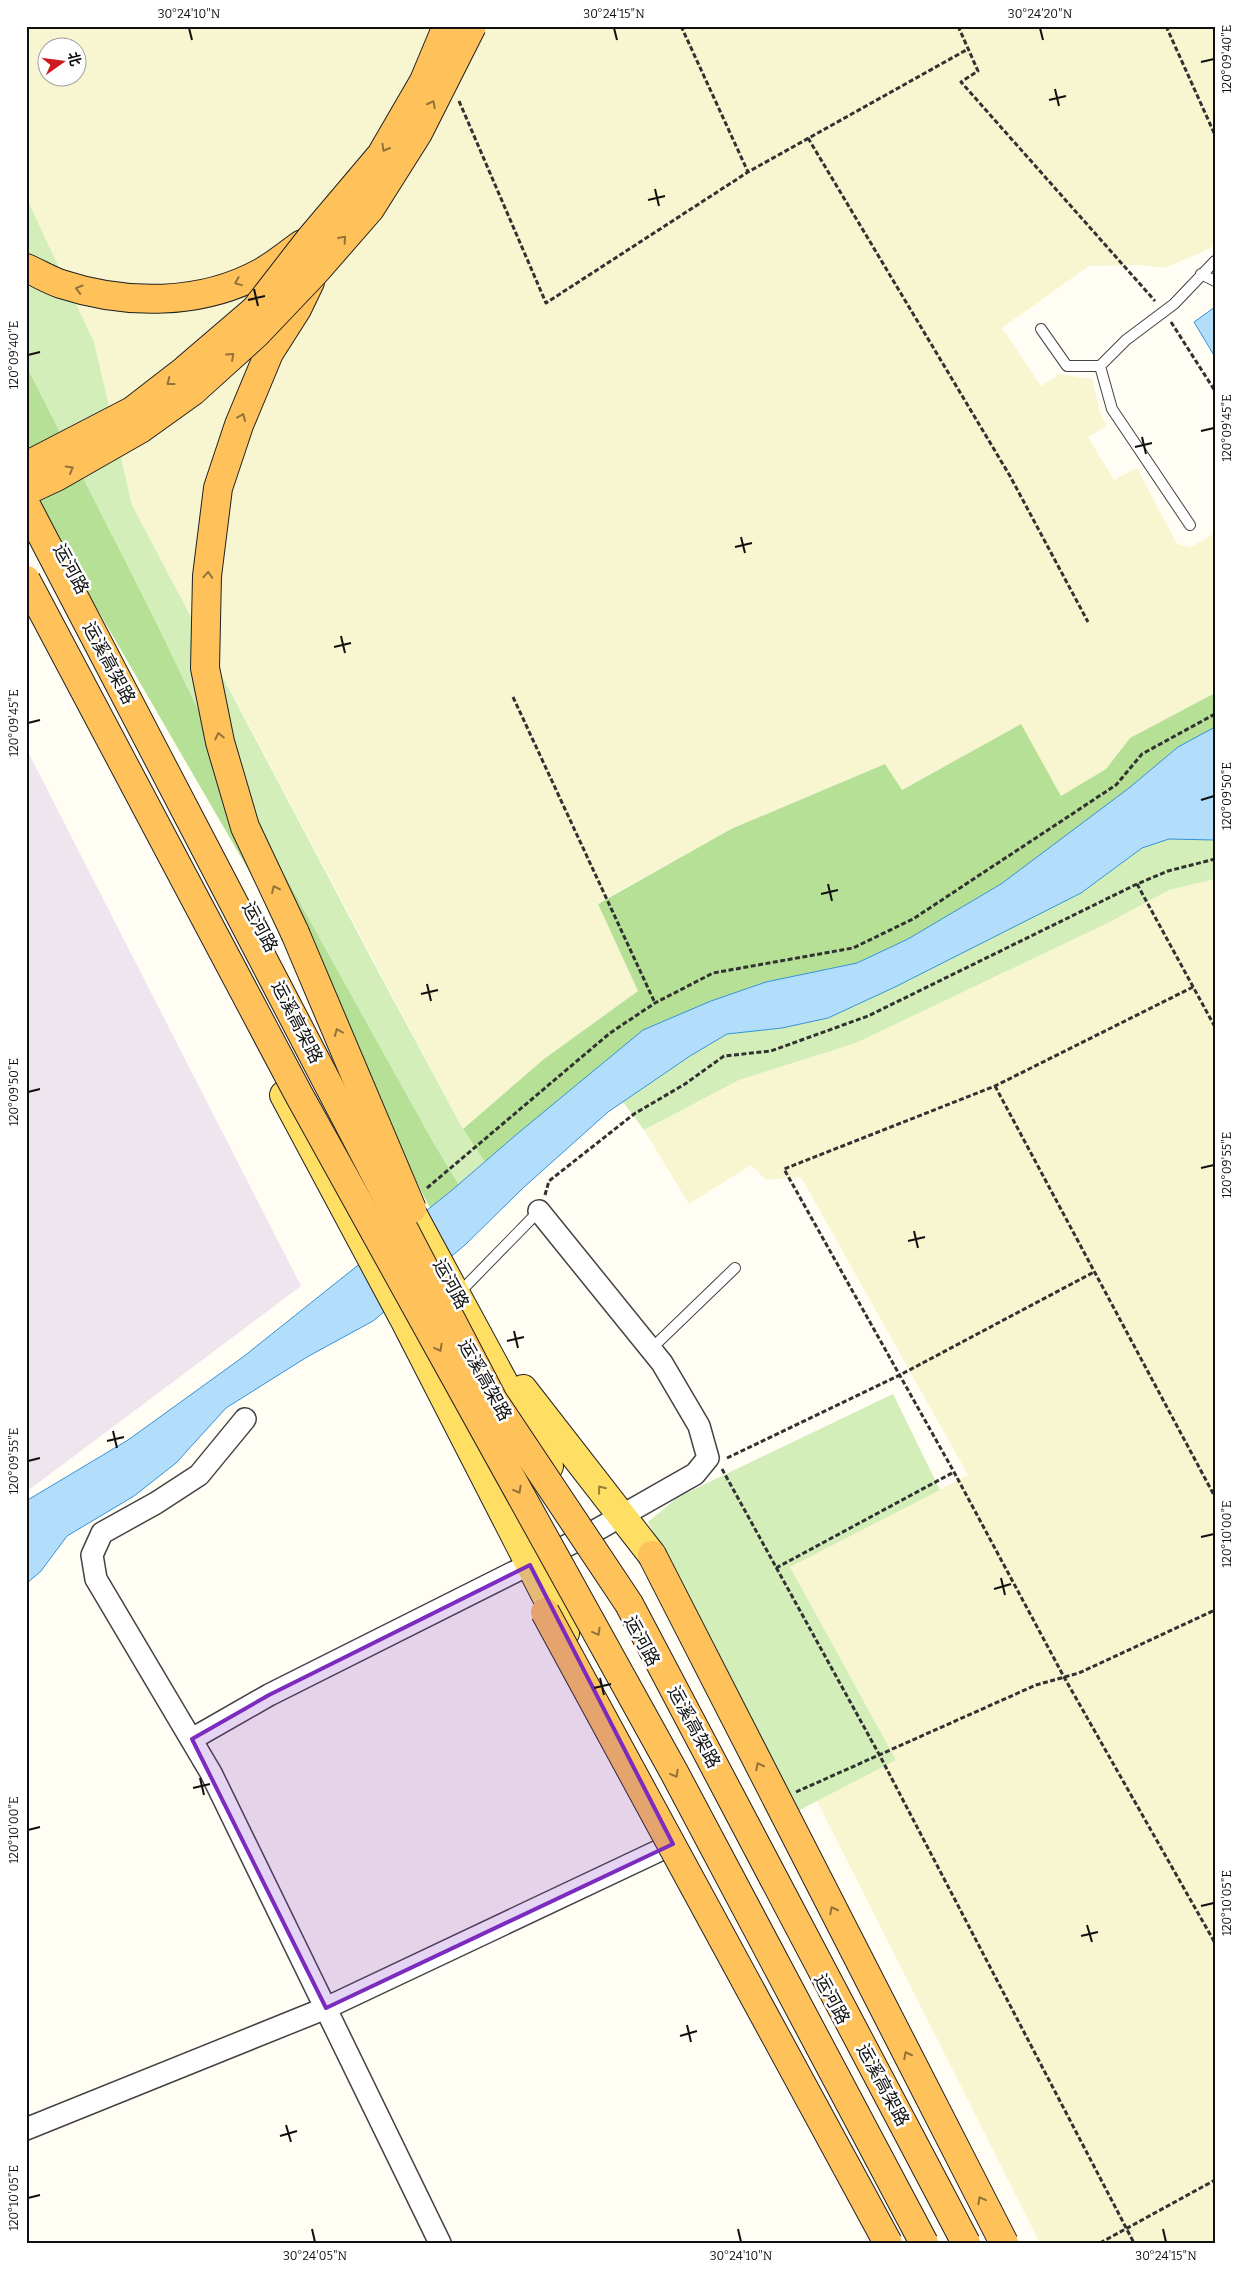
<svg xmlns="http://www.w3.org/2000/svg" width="1241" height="2269" font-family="Bitter,'Noto Sans SC',serif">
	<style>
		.industrial { fill: #eee5ef }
		.farmland { fill: #f8f6d0; fill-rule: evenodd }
		.green { fill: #d3eeb9 }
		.forest { fill: #b5e096 }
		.water { fill: #b3defb; stroke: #3392d9 }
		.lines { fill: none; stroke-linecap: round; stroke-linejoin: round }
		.service-casing { stroke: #434343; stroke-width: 12 }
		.minor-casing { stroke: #434343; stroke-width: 24 }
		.primary-casing { stroke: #212121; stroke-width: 30 }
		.trunk-casing { stroke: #212121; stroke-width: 30 }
		.path { stroke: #323232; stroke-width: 3; stroke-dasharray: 5 2.5; stroke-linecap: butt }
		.service { stroke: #fff; stroke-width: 10 }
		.minor { stroke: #fff; stroke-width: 21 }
		.primary { stroke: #ffde64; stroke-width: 28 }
		.trunk { stroke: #ffc25b; stroke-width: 28 }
		.trunk-bridge-casing { stroke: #212121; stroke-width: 30; stroke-linecap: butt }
		.trunk-bridge { stroke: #ffc25b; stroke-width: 28 }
		.oneway { stroke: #937239 }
		.oneway2 { stroke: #93813e }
		.marked { fill: #7b2cbf; fill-opacity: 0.2; stroke: #7b2cbf; stroke-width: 4; stroke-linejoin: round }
		.ticks { fill: none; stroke: #101010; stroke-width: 2 }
		.labels { text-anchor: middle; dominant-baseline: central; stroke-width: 5; stroke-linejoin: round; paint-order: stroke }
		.street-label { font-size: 18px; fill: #101010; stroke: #fff }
		.neatline { fill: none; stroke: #101010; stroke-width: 2 }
		.ticks-label { font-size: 12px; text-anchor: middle; fill: #101010 }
	</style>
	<rect width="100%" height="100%" fill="#fffdf4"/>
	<!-- industrial -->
	<polygon class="industrial" points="26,748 301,1286 26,1492"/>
	<!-- farmland -->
	<g class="farmland">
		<path d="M26,26H1215V245L1200,253L1164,268L1141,265L1089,266L1002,328L1041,386L1060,374L1092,379L1100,412L1107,426L1088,437L1114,480L1137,468L1177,544L1191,547L1215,533V693L1130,738L1106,769L1061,796L1020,725L901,790L885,764L731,829L598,903L638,991L544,1059L463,1129L132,505L94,342L26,197ZM48,48H78V78H48Z"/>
		<polygon points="1215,879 1215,2243 1040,2243 817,1801 896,1760 790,1567 968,1475 801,1177 766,1180 751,1165 689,1204 644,1130 739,1080 856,1043 1110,922 1169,890"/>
	</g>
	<!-- green -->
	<g class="green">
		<polygon points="26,197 94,342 132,505 379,973 463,1129 485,1162 459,1185 433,1142 234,784 154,618 26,365"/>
		<polygon points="1169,839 1215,840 1215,879 1169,890 1110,922 856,1043 739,1080 644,1130 623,1102 690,1056 727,1034 782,1028 828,1018 895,987 1081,893 1142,848"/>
		<polygon points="893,1394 940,1490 790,1567 896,1760 794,1813 648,1522 678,1497"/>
	</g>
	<!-- forest -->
	<g class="forest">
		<polygon points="26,365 154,618 234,784 433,1142 459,1185 430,1208 307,971 26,486"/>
		<polygon points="1215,693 1215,733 1001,884 908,939 857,963 766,982 711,1001 517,1134 485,1162 463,1129 544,1059 638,991 598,904 731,829 885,764 902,790 1021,724 1061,796 1106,769 1130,738"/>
	</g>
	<!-- water -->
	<g class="water">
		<polygon points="1215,307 1215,357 1194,322"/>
		<polygon points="1215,727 1215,840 1169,839 1142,848 1081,893 895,987 828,1018 782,1028 727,1034 690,1056 608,1112 523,1188 465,1245 373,1321 307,1357 226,1408 176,1463 134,1496 67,1536 41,1571 26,1584 26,1501 128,1440 243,1357 451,1191 517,1134 643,1030 711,1001 766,982 857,963 908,939 1001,884 1129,788 1178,747"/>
	</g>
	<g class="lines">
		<defs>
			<g id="service">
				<polyline points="1201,274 1215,281"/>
				<polyline points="1041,329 1067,366 1100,366"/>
				<polyline points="1190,525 1112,409 1100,366 1126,340 1174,304 1215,261"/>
				<polyline points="458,1294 539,1211"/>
				<polyline points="651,1349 735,1268"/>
			</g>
			<g id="minor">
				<polyline points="245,1419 199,1475 156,1503 102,1533 92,1555 96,1579 211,1773 440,2243"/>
				<polyline points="192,1739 269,1695 586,1536 695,1474 708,1458 699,1426 662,1363 539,1211"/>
				<polyline points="26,2129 326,2008 673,1844"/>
			</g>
			<g id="primary">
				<polyline points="284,1095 405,1321 565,1633"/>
				<polyline points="399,1189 549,1466"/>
				<polyline points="523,1389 652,1555"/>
			</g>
			<g id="trunk">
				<path d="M26,268C38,273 49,280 61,284C125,305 201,306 262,272C276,264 289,253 302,244"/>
				<polyline points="295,933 245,827 220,742 205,668 207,576 218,488 239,425 269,353 297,309 310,282"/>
			</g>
		</defs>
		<!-- service casing -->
		<use href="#service" class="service-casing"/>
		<!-- minor casing -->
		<use href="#minor" class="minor-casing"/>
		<!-- primary casing -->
		<use href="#primary" class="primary-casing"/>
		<!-- trunk casing -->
		<use href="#trunk" class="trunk-casing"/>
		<!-- path -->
		<g class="path">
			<polyline points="681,26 748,172"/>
			<polyline points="958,26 978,71 961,82 1155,301"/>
			<polyline points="1166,26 1215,135"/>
			<polyline points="459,101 546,303 748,172 968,49"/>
			<polyline points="808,138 1010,476 1088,622"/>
			<polyline points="1171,322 1215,391"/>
			<polyline points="513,697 655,1003"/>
			<polyline points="1137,884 1215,1027"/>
			<polyline points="1193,987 995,1086 784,1169 954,1472 1064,1677 1215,1943"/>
			<polyline points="995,1086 1215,1497"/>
			<polyline points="427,1188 610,1033 655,1003 713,973 853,948 913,919 1116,785 1142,754 1215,714"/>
			<polyline points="545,1195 549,1181 634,1114 685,1084 724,1056 771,1051 868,1016 1137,884 1168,871 1215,859"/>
			<polyline points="727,1458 900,1375 1094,1272"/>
			<polyline points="722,1469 880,1756 1134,2243"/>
			<polyline points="776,1568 954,1472"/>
			<polyline points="796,1792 1036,1685 1079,1673 1215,1610"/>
			<polyline points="1100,2243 1215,2180"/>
		</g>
		<!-- service -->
		<use href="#service" class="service"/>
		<!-- minor -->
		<use href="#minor" class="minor"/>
		<!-- primary -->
		<use href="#primary" class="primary"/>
		<!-- trunk -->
		<use href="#trunk" class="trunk"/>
		<defs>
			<g id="trunk-bridge">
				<polyline points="26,466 132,411 185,370 255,310 310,239 381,155 424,81 447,26"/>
				<polyline points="26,491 56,477 140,429 193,391 256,334 315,272 370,209 418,133 472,26"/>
				<polyline points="26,505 493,1400 629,1604 966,2243"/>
				<polyline points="26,580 299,1095 674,1772 924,2243"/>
				<polyline points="295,933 412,1209"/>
				<polyline points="652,1555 1004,2243"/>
				<polyline points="545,1612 888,2243"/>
			</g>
		</defs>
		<!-- trunk-bridge casing -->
		<use href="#trunk-bridge" class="trunk-bridge-casing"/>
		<!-- trunk-bridge -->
		<use href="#trunk-bridge" class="trunk-bridge"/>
	</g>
	<!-- one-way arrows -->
	<defs><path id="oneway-chevron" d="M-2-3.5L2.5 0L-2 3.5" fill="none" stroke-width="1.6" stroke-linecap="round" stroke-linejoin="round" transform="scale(1.25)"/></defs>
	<g class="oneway">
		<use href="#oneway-chevron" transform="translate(432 104) rotate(-63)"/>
		<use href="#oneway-chevron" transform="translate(385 148) rotate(120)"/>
		<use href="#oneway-chevron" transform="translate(343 239) rotate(-49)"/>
		<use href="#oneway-chevron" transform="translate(238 282) rotate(158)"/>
		<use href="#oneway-chevron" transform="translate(79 289) rotate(-164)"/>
		<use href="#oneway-chevron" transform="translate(231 356) rotate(-42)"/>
		<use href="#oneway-chevron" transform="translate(170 382) rotate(143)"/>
		<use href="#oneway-chevron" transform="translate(242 417) rotate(-67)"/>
		<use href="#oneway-chevron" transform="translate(70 469) rotate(-30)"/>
		<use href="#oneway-chevron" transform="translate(208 575) rotate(-86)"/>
		<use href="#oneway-chevron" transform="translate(219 736) rotate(-102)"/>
		<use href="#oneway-chevron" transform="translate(275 889) rotate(-115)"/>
		<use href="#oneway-chevron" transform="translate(338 1032) rotate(-113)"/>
		<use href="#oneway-chevron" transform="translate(439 1348) rotate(61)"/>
		<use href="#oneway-chevron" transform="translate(518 1490) rotate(61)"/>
		<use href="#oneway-chevron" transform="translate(597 1632) rotate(61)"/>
		<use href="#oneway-chevron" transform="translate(759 1766) rotate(-117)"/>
		<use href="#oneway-chevron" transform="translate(675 1774) rotate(62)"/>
		<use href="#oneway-chevron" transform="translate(833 1910) rotate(-117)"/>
		<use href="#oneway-chevron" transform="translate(907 2055) rotate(-117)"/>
		<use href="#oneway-chevron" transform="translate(981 2200) rotate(-118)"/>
	</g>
	<use class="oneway2" href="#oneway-chevron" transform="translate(601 1489) rotate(-128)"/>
	<!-- marked area -->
	<path class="marked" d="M530,1565L673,1844L326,2008L192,1739L269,1695Z"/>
	<!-- ticks -->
	<path class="ticks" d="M189,28L192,40M614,28L617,40M1040,28L1043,40M1201,62L1214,59M1055,89L1059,106M1049,100L1066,96M655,189L659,206M648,200L665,196M254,289L258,306M248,300L265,296M28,355L40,352M1201,431L1214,428M1142,437L1146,454M1135,447L1152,443M741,537L745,553M735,547L752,543M341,636L345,653M334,647L351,643M28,723L40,720M1201,800L1214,796M828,884L832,901M821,894L838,890M427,984L431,1001M421,994L438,990M28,1092L40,1089M1201,1168L1214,1165M914,1231L918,1248M908,1241L925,1237M514,1331L518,1348M507,1341L524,1337M113,1431L117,1448M107,1441L124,1437M28,1461L40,1458M1201,1537L1214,1534M1001,1578L1005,1595M994,1589L1011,1584M600,1678L604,1695M594,1688L611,1684M200,1778L204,1795M193,1788L210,1784M28,1830L40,1827M1201,1906L1214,1903M1087,1925L1092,1942M1081,1936L1098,1932M687,2025L691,2042M680,2036L697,2031M286,2125L291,2142M280,2136L297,2131M28,2198L40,2195M312,2229L315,2242M738,2229L741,2242M1163,2229L1166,2242"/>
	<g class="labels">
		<!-- street labels -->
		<g class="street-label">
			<text transform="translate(71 569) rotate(62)">运河路</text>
			<text transform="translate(109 663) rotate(62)">运溪高架路</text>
			<text transform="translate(260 927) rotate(62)">运河路</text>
			<text transform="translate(297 1022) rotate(63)">运溪高架路</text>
			<text transform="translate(451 1284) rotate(61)">运河路</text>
			<text transform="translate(485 1380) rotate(61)">运溪高架路</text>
			<text transform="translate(642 1641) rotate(62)">运河路</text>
			<text transform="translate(694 1727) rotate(62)">运溪高架路</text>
			<text transform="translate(832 1999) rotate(62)">运河路</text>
			<text transform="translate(883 2085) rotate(62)">运溪高架路</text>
		</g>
	</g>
	<!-- border -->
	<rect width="1241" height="2269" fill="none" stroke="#ffffff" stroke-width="55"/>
	<!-- north arrow -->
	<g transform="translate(62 62) rotate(76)"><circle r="24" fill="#ffffff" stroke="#9f9f9f"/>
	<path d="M0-4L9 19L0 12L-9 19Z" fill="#ce1a1d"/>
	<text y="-8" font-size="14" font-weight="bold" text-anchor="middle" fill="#101010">北</text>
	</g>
	<rect x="28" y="28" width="1186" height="2214" class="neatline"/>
	<g class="ticks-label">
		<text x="189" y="18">30°24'10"N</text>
		<text x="614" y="18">30°24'15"N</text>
		<text x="1040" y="18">30°24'20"N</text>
		<text transform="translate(1227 59) rotate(-90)" y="4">120°09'40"E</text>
		<text transform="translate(14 355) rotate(-90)" y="4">120°09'40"E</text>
		<text transform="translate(1227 428) rotate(-90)" y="4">120°09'45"E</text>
		<text transform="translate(14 723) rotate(-90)" y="4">120°09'45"E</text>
		<text transform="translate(1227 796) rotate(-90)" y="4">120°09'50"E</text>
		<text transform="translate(14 1092) rotate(-90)" y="4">120°09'50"E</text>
		<text transform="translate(1227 1165) rotate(-90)" y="4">120°09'55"E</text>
		<text transform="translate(14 1461) rotate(-90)" y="4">120°09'55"E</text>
		<text transform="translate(1227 1534) rotate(-90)" y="4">120°10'00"E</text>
		<text transform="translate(14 1830) rotate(-90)" y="4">120°10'00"E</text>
		<text transform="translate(1227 1903) rotate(-90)" y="4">120°10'05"E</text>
		<text transform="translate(14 2198) rotate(-90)" y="4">120°10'05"E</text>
		<text x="315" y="2260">30°24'05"N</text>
		<text x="741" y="2260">30°24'10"N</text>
		<text x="1166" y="2260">30°24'15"N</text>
	</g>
</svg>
